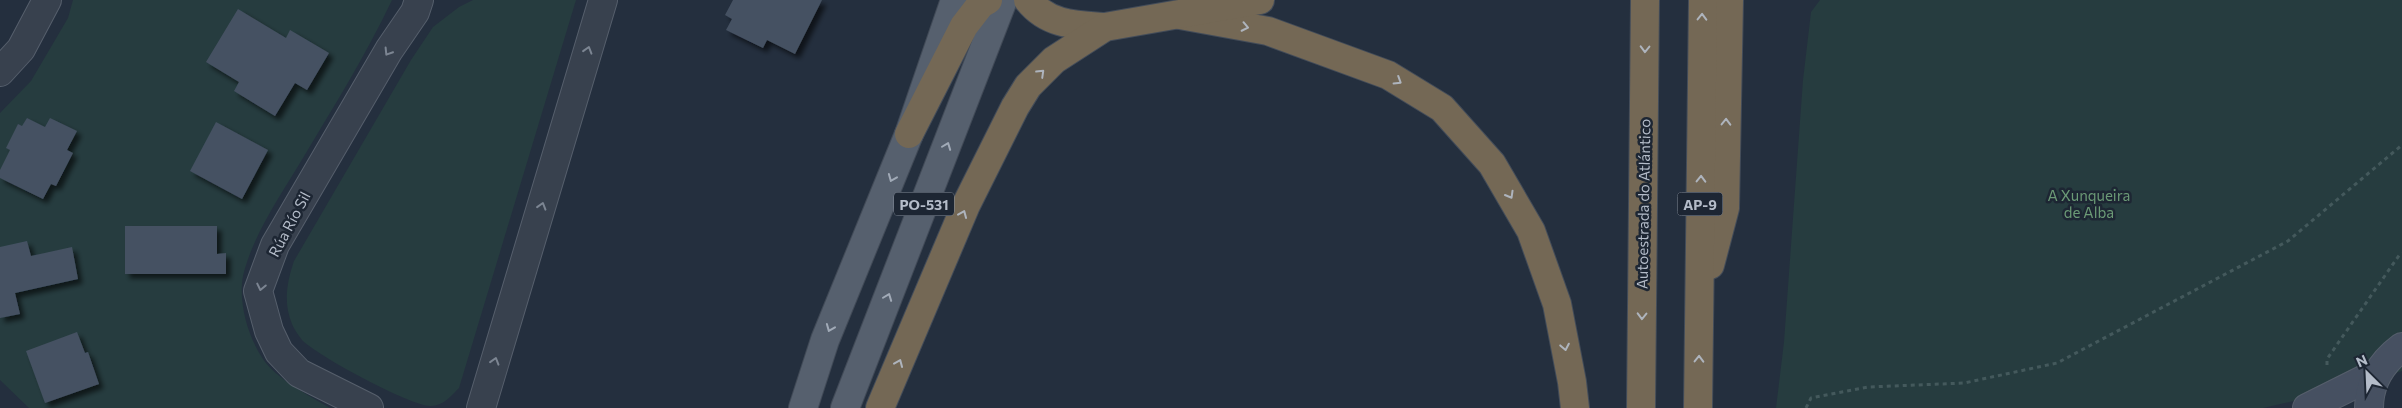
<svg xmlns="http://www.w3.org/2000/svg" width="2402" height="408" font-family="Commissioner,sans-serif">
	<style>
		.green { fill: #263c3f }
		.building { fill: #455162; filter: url(#shadow) }
		.lines { fill: none; stroke-linecap: round; stroke-linejoin: round }
		.minor-casing { stroke: #565f6c; stroke-width: 30 }
		.secondary-casing { stroke: #565f6c; stroke-width: 30 }
		.primary-casing { stroke: #414a57; stroke-width: 30 }
		.motorway-casing { stroke: #434c59; stroke-width: 30 }
		.path { stroke: #44595c; stroke-width: 3; stroke-dasharray: 4 4; stroke-linecap: butt }
		.minor { stroke: #38414e; stroke-width: 28 }
		.secondary { stroke: #465061; stroke-width: 28 }
		.primary { stroke: #56606e; stroke-width: 28 }
		.motorway { stroke: #746855; stroke-width: 28 }
		.oneway { stroke: #aeb4bd }
		.oneway2 { stroke: #7c8592 }
		.oneway3 { stroke: #a1aab7 }
		.labels { text-anchor: middle; dominant-baseline: central; stroke-width: 5; stroke-linejoin: round; paint-order: stroke }
		.shield { fill: #1d2633; stroke: #878f9c; stroke-width: 1 }
		.shield-label { font-size: 14px; font-weight: bold; fill: #b4bcc9 }
		.park-label { font-size: 15px; fill: #6b9a76; stroke: #1d2633 }
		.street-label { font-size: 15px; fill: #b4bcc9; stroke: #1d2633 }
	</style>
	<defs>
		<filter id="shadow"><feDropShadow dx="4.5" dy="4.5" stdDeviation="2.5" flood-color="#0009"/></filter>
	</defs>
	<rect width="100%" height="100%" fill="#242f3e"/>
	<!-- green -->
	<g class="green">
		<path d="M73,0H392C366,55 334,106 303,158C281,195 253,234 243,276C238,302 248,337 263,359C275,378 310,396 330,408H29L0,380V113L31,81L68,18Z"/>
		<path d="M473,0H576L459,388C451,396 443,406 431,406C412,407 316,355 302,340C299,336 294,329 292,324C283,302 287,282 294,261L411,60L433,27L459,7Z"/>
		<polygon points="1820,0 2402,0 2402,371 2350,388 2263,408 1776,408 1784,342 1803,80 1811,12"/>
	</g>
	<!-- building -->
	<g class="building">
		<polygon points="733,0 822,0 795,54 767,40 763,48 726,30 732,19 725,15"/>
		<polygon points="238,9 286,38 290,30 329,53 307,90 295,83 275,116 234,91 239,82 206,62"/>
		<polygon points="27,118 45,127 50,118 77,131 67,150 73,153 56,186 51,184 43,199 0,178 0,170 10,150 6,148 18,124 22,126"/>
		<polygon points="216,122 268,150 242,199 190,171"/>
		<polygon points="125,226 217,226 217,254 226,253 226,274 125,274"/>
		<polygon points="27,241 31,256 72,247 78,279 15,293 20,314 0,318 0,247"/>
		<polygon points="77,332 85,353 88,352 99,384 45,403 26,351"/>
	</g>
	<g class="lines">
		<defs>
			<g id="minor">
				<polyline points="0,72 21,49 47,0"/>
				<polyline points="369,408 299,373 279,352 269,331 258,291 275,245 389,50 415,12 419,0"/>
				<polyline points="481,408 603,0"/>
			</g>
			<g id="secondary">
				<polyline points="2307,408 2377,373"/>
				<path d="M2369,408C2369,382 2382,362 2402,347"/>
			</g>
			<g id="primary">
				<polyline points="803,408 825,340 909,134 955,0"/>
				<polyline points="845,408 1003,0"/>
			</g>
			<g id="motorway">
				<path d="M1028,0C1048,25 1075,25 1105,27"/>
				<polyline points="1180,15 1268,31 1388,75 1442,108 1492,164 1531,231 1557,304 1572,382 1575,408"/>
				<polyline points="909,134 964,26 981,4 988,0"/>
				<polyline points="1710,265 1725,208 1729,0"/>
				<polyline points="880,408 966,205 1015,107 1028,86 1054,60 1105,27 1260,0"/>
				<polyline points="1641,408 1645,0"/>
				<polyline points="1698,408 1703,0"/>
			</g>
		</defs>
		<!-- minor casing -->
		<use href="#minor" class="minor-casing"/>
		<!-- secondary casing -->
		<use href="#secondary" class="secondary-casing"/>
		<!-- primary casing -->
		<use href="#primary" class="primary-casing"/>
		<!-- motorway casing -->
		<use href="#motorway" class="motorway-casing"/>
		<!-- path -->
		<g class="path">
			<polyline points="2327,365 2327,359 2400,254 2402,253"/>
			<polyline points="1806,408 1811,398 1868,387 1964,383 2057,363 2288,241 2402,145"/>
		</g>
		<!-- minor -->
		<use href="#minor" class="minor"/>
		<!-- secondary -->
		<use href="#secondary" class="secondary"/>
		<!-- primary -->
		<use href="#primary" class="primary"/>
		<!-- motorway -->
		<use href="#motorway" class="motorway"/>
	</g>
	<!-- one-way arrows -->
	<defs><path id="oneway-chevron" d="M-2-3.5L2.5 0L-2 3.5" fill="none" stroke-width="1.6" stroke-linecap="round" stroke-linejoin="round" transform="scale(1.25)"/></defs>
	<g class="oneway">
		<use href="#oneway-chevron" transform="translate(1702 17) rotate(-89)"/>
		<use href="#oneway-chevron" transform="translate(1245 27) rotate(12)"/>
		<use href="#oneway-chevron" transform="translate(1645 49) rotate(91)"/>
		<use href="#oneway-chevron" transform="translate(1041 73) rotate(-44)"/>
		<use href="#oneway-chevron" transform="translate(1398 81) rotate(32)"/>
		<use href="#oneway-chevron" transform="translate(1726 122) rotate(-89)"/>
		<use href="#oneway-chevron" transform="translate(1701 179) rotate(-89)"/>
		<use href="#oneway-chevron" transform="translate(1510 195) rotate(60)"/>
		<use href="#oneway-chevron" transform="translate(963 214) rotate(-67)"/>
		<use href="#oneway-chevron" transform="translate(1642 316) rotate(91)"/>
		<use href="#oneway-chevron" transform="translate(1565 347) rotate(79)"/>
		<use href="#oneway-chevron" transform="translate(1699 359) rotate(-89)"/>
		<use href="#oneway-chevron" transform="translate(899 363) rotate(-67)"/>
	</g>
	<g class="oneway2">
		<use href="#oneway-chevron" transform="translate(588 50) rotate(-73)"/>
		<use href="#oneway-chevron" transform="translate(388 52) rotate(122)"/>
		<use href="#oneway-chevron" transform="translate(542 206) rotate(-73)"/>
		<use href="#oneway-chevron" transform="translate(261 287) rotate(102)"/>
		<use href="#oneway-chevron" transform="translate(495 361) rotate(-73)"/>
	</g>
	<g class="oneway3">
		<use href="#oneway-chevron" transform="translate(947 146) rotate(-69)"/>
		<use href="#oneway-chevron" transform="translate(892 178) rotate(112)"/>
		<use href="#oneway-chevron" transform="translate(888 297) rotate(-69)"/>
		<use href="#oneway-chevron" transform="translate(830 328) rotate(112)"/>
	</g>
	<g class="labels">
		<!-- shield labels -->
		<g class="shield">
			<rect x="894" y="192.5" width="60" height="23" rx="4"/>
			<rect x="1677.5" y="192.5" width="45" height="23" rx="4"/>
		</g>
		<g class="shield-label">
			<text x="924" y="204">PO-531</text>
			<text x="1700" y="204">AP-9</text>
		</g>
		<!-- park labels -->
		<g class="park-label">
			<text x="2089" y="195">A Xunqueira<tspan x="2089" dy="17">de Alba</tspan></text>
		</g>
		<!-- street labels -->
		<g class="street-label">
			<text transform="translate(1643 204) rotate(-89)">Autoestrada do Atlántico</text>
			<text transform="translate(289 224) rotate(-62)">Rúa Río Sil</text>
		</g>
	</g>
	<!-- north arrow -->
	<g transform="translate(2367 373) rotate(336)" stroke="#1d2633" stroke-width="4" paint-order="stroke">
	<path d="M0-4L9 19L0 12L-9 19Z" fill="#b4bcc9"/>
	<text y="-8" font-size="14" font-weight="bold" text-anchor="middle" fill="#b4bcc9">N</text>
	</g>
</svg>
